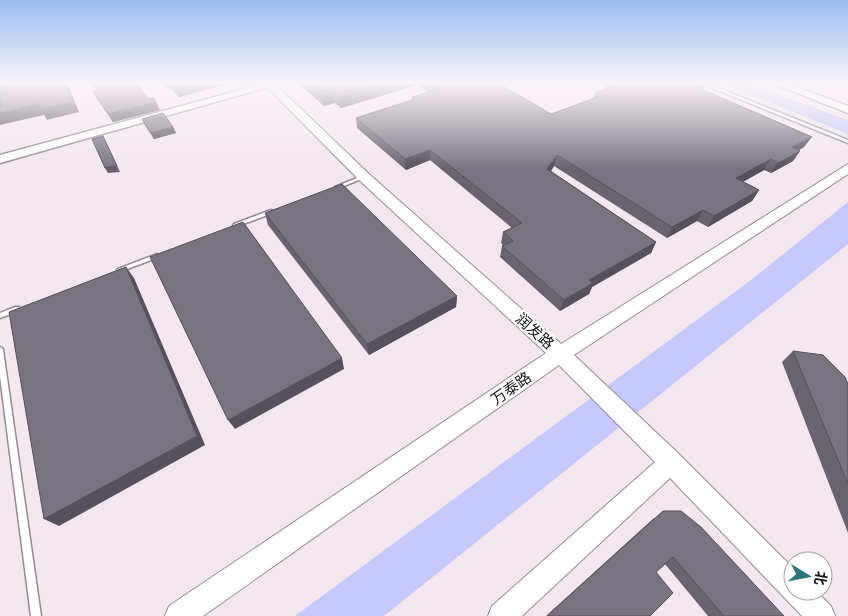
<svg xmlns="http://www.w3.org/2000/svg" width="848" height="616" font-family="Arial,'Noto Sans SC',sans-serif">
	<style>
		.water { fill: #c6c8fe }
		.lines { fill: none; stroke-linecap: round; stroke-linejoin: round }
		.service-casing { stroke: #958992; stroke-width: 3 }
		.tertiary-casing { stroke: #958992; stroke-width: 3 }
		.secondary-casing { stroke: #958992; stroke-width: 2 }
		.service { fill: #fff; fill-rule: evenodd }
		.tertiary { fill: #fff; fill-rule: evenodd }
		.secondary { fill: #fff; fill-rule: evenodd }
		.wall { fill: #68636d }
		.shaded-wall { fill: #555059 }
		.building { fill: #79737f; stroke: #555059 }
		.labels { text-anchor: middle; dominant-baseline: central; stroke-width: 4.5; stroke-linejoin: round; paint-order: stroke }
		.street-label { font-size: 15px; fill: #141013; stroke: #fff }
	</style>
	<rect width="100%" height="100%" fill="#f4e7f0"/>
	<!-- water -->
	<g class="water">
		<polygon points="721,83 746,83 848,120 848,134"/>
		<polygon points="848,202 848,244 384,616 295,616 751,280"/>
	</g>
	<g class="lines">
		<defs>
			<g id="service">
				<polygon points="700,83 706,83 848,140 848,143"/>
				<polygon points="362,176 364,176 366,177 339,188 335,188 335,187"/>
				<polygon points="271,210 273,211 273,213 238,226 236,227 233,225 234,224"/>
				<polygon points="157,254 160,256 159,257 122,271 118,271 117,270 118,269"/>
				<polygon points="15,307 19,307 20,309 19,311 0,318 0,313"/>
				<polygon points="0,347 2,348 3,350 41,616 31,616 0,376"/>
			</g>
			<g id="tertiary">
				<polygon points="266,83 282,83 0,163 0,155"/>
				<polygon points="772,83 786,83 848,106 848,113"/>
			</g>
			<polygon id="secondary" points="263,83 274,83 369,174 561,344 848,164 848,174 574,355 679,454 793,568 793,591 816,591 831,606 835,616 802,616 670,478 522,616 488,616 492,606 655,462 559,365 203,616 165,616 169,606 546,353 359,180"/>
		</defs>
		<!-- service casing -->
		<use href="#service" class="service-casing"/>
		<!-- tertiary casing -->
		<use href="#tertiary" class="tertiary-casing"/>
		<!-- secondary casing -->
		<use href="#secondary" class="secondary-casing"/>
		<!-- service -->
		<use href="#service" class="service"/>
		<!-- tertiary -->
		<use href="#tertiary" class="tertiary"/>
		<!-- secondary -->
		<use href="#secondary" class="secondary"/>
	</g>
	<!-- wall -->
	<g class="wall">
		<polygon points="92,83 156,102 160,110 113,122 97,99 93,91 96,90"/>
		<polygon points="163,83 230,83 179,97 170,88 167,88"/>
		<polygon points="300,83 498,83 551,114 593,98 595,93 605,89 606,86 600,83 697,83 704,86 702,90 804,147 799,150 800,151 793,161 771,173 764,170 743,182 759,190 752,201 708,227 697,221 667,238 554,166 551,171 656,242 651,253 592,287 589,294 560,311 500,257 502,246 503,245 501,243 503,232 512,228 430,160 406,170 357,128 356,118 412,100 412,97 428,92 417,85 341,108 335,103 324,106 301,86"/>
		<polygon points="142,119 173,127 176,133 154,139 144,124"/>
		<polygon points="103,136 106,142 120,172 108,173 105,168"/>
		<polygon points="265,213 457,296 456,307 369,355 268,225"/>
		<polygon points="793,351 848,384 848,533 782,362"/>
		<polygon points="654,518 784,616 708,616 665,564 656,572 650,616 546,616"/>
	</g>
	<!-- shaded-wall -->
	<g class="shaded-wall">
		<polygon points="65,83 67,83 79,112 47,120 44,115 0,125 0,113 38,104"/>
		<polygon points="165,83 168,83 170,88 167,88"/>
		<polygon points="199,83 230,83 179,97 176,89"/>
		<polygon points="390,83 417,83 417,85 341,108 339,98"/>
		<polygon points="333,93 335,103 324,106 323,96"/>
		<polygon points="156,102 160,110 113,122 108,114"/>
		<polygon points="173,127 176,133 154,139 151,133"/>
		<polygon points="812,137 804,147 785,158 792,147"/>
		<polygon points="430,150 430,160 406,170 405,159"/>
		<polygon points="800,151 793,161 771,173 778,163"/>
		<polygon points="557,155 554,166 545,180 547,169"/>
		<polygon points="771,159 764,170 730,189 736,178"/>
		<polygon points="759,190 752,201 708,227 714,216"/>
		<polygon points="703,210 697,221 667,238 672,227"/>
		<polygon points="656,242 651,253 592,287 589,294 560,311 564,300 589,280"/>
		<polygon points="126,267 134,278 205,445 59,526 44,519"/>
		<polygon points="457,296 456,307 369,355 367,344"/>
		<polygon points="342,358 344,369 235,429 228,420"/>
	</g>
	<!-- building -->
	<g class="building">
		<polygon points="0,83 65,83 73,102 41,109 38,104 0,113"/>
		<polygon points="93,83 137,83 148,99 153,98 156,102 108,114 93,91 97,90"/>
		<polygon points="170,83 199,83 176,89"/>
		<polygon points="307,83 390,83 339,98 333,93 323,96"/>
		<polygon points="429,83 498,83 551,114 601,96 595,93 618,84 616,83 697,83 704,86 699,88 812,137 792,147 800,151 778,163 771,159 736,178 759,190 714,216 703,210 672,227 557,155 547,169 656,242 589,280 593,283 564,300 502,246 513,241 503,232 522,223 430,150 405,159 356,118 415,99 412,97 438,89"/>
		<polygon points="163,113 173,127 151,133 142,119"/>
		<polygon points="103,136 117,166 105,168 92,139"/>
		<polygon points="342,184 457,296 367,344 265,213"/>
		<polygon points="243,222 342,358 228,420 150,257"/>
		<polygon points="126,267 197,436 44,519 9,312"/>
		<polygon points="793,351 823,355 845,377 848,384 848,484"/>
		<polygon points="663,511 681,511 701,527 784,616 724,616 673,557 656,572 673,593 650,616 547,616"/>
	</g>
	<!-- sky -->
	<linearGradient id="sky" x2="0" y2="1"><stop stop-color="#9abcf1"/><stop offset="0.49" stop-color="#faf4f8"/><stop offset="1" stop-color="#faf4f8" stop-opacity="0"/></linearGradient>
	<rect width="848" height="169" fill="url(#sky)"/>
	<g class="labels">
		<!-- street labels -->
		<g class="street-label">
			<text transform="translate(535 331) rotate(42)">润发路</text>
			<text transform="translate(511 388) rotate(-35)">万泰路</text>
		</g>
	</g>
	<!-- north arrow -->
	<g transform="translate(808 576) rotate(100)"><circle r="24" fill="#ffffff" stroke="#a19fa1"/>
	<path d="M0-4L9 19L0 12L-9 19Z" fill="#2b747b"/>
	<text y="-8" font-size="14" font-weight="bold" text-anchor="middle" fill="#141013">北</text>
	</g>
</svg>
